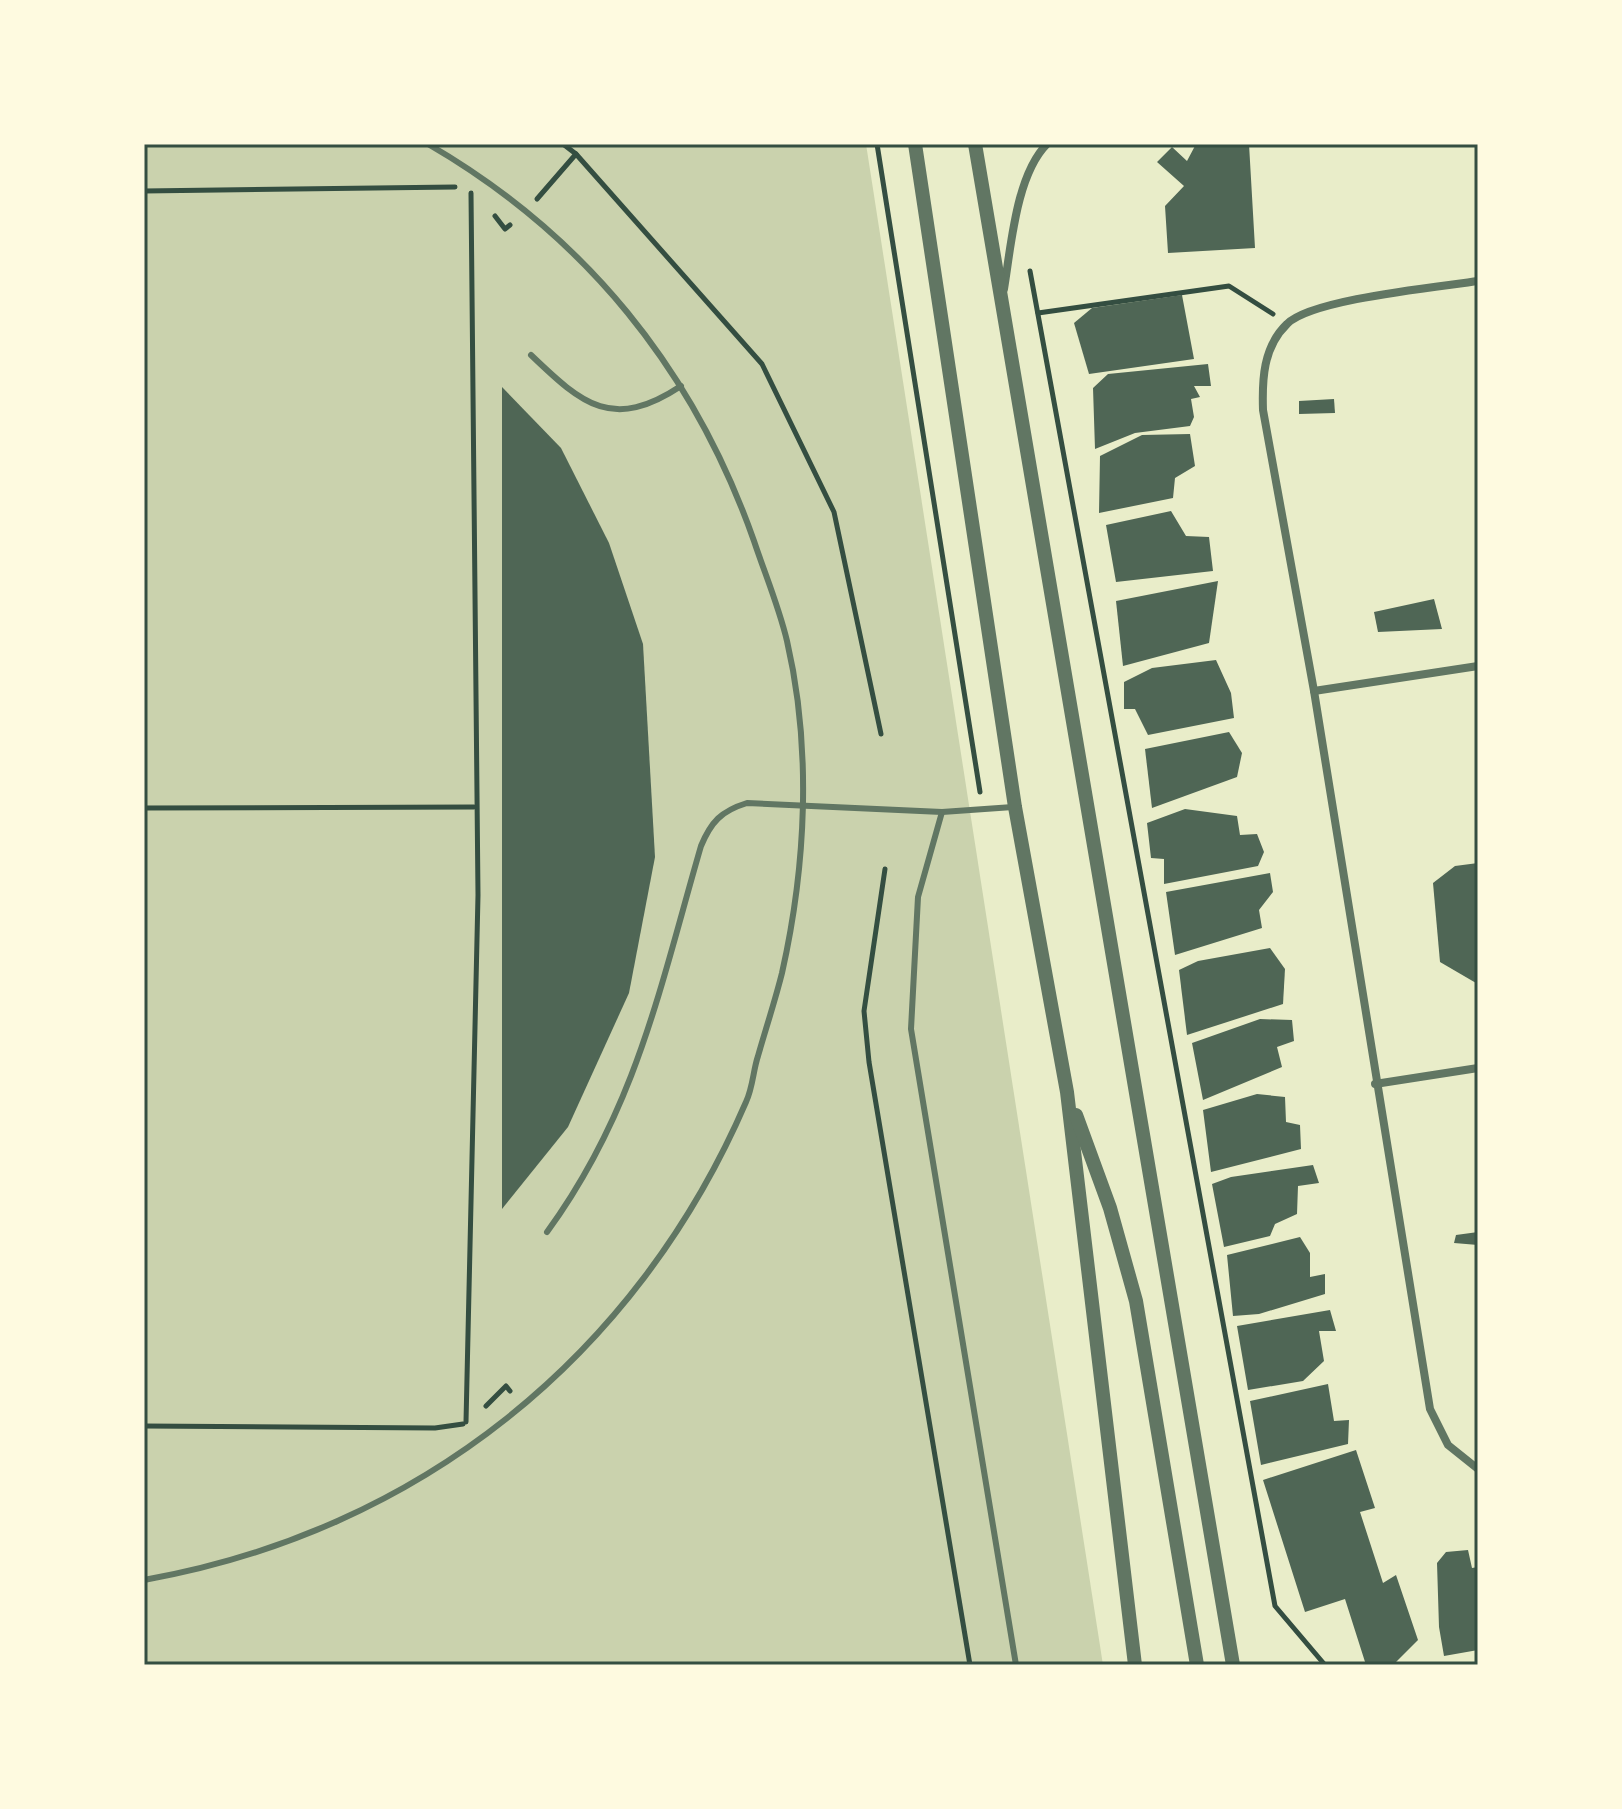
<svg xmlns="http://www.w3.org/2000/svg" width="1622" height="1809" font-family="'Exo 2',sans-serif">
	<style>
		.green { fill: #cad2ad }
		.building { fill: #4f6655 }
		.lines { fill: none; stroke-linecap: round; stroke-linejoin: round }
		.path { stroke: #344e41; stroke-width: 5 }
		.service { stroke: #617663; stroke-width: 6 }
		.minor { stroke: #617663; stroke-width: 8 }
		.tertiary { stroke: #617663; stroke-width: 14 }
		.neatline { fill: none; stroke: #344e41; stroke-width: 3 }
	</style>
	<rect width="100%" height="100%" fill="#e9edc9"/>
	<!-- green -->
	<polygon class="green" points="144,144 866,144 1103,1665 144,1665"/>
	<!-- building -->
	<g class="building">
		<polygon points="1196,144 1249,144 1255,248 1168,253 1165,206 1184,186 1157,162 1172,147 1187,161"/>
		<polygon points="1182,295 1194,359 1089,374 1074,323 1092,308"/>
		<polygon points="1208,364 1211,386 1194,386 1200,397 1191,399 1194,417 1190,426 1135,433 1095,449 1093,388 1108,374"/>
		<polygon points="502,387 561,448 609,543 643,644 655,857 629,993 568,1127 502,1209"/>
		<polygon points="1334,399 1335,413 1299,414 1299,401"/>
		<polygon points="1190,434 1195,466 1175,478 1173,498 1099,513 1100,456 1142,435"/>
		<polygon points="1171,511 1186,536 1209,537 1213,571 1116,582 1106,525"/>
		<polygon points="1218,581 1209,643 1123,666 1116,601"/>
		<polygon points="1434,599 1442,629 1378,632 1374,612"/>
		<polygon points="1216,660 1231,693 1234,718 1148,735 1135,709 1124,709 1124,682 1152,668"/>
		<polygon points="1229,732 1242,753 1237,777 1152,808 1145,749"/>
		<polygon points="1185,809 1237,816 1240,835 1257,834 1264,852 1258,866 1164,884 1164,859 1151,858 1147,823"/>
		<polygon points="1478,863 1478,983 1476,983 1440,962 1433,883 1455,866"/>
		<polygon points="1270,873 1273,892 1259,910 1262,928 1175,955 1166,892"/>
		<polygon points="1270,948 1285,969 1283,1004 1187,1035 1179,970 1198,961"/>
		<polygon points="1260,1019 1292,1020 1294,1041 1277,1047 1282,1067 1203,1100 1192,1043"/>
		<polygon points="1257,1094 1285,1097 1286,1122 1300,1125 1301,1149 1211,1172 1203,1110"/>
		<polygon points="1313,1165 1319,1183 1298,1186 1297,1214 1275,1224 1270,1236 1224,1247 1212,1184 1231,1177"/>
		<polygon points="1478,1232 1478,1245 1454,1243 1456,1235"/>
		<polygon points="1300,1237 1310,1253 1310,1277 1325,1274 1325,1294 1259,1314 1233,1316 1227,1255"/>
		<polygon points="1330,1310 1336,1331 1319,1331 1324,1361 1303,1381 1248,1390 1237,1326"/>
		<polygon points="1328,1384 1334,1421 1349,1420 1348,1444 1261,1465 1250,1401"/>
		<polygon points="1356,1450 1375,1508 1360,1512 1383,1583 1396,1575 1418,1640 1393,1665 1366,1665 1345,1599 1305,1612 1263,1480"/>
		<polygon points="1468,1550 1472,1568 1478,1567 1478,1650 1444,1656 1439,1627 1437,1563 1446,1552"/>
	</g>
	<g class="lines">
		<!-- path -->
		<g class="path">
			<polyline points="563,144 576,154 762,364 834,512 881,734"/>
			<polyline points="877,144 980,792"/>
			<polyline points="144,191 455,187"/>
			<polyline points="537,199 576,154"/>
			<polyline points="495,216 505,229 510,225"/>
			<polyline points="1030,271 1275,1606 1325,1665"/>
			<polyline points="1038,313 1229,286 1273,314"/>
			<polyline points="144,808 474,807"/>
			<polyline points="885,869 864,1011 869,1062 970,1665"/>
			<polyline points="486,1406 506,1386 510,1391"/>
			<polyline points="466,1422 478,895 471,193"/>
			<polyline points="144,1426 435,1428 463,1424"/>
		</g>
		<!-- service -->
		<g class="service">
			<path d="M531,355C583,405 613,431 681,386"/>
			<polyline points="942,812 918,897 911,1029 1016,1665"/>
			<path d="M547,1232C636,1110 660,987 701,846C711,822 721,811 747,803L942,812L1013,807"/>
			<path d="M144,1580C419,1531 636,1357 746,1102C753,1087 753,1071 758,1056C766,1028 775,1001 782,973C806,866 812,749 787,641C779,607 765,574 754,541C694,370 585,235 428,144"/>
		</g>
		<!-- minor -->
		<g class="minor">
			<path d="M1478,281C1439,287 1311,299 1287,324C1263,347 1262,380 1263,410L1314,691L1430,1409L1448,1445L1478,1469"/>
			<path d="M1004,289C1011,247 1016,175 1047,144"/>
			<polyline points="1314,691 1478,666"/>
			<polyline points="1375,1084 1478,1068"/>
		</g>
		<!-- tertiary -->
		<g class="tertiary">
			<polyline points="915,144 1015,807 1067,1092 1135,1665"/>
			<polyline points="975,144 1233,1665"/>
			<polyline points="1076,1115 1110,1208 1136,1301 1197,1665"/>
		</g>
	</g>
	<!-- border -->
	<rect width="1622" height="1809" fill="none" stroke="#fefae0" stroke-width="292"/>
	<rect x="146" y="146" width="1330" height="1517" class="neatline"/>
</svg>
